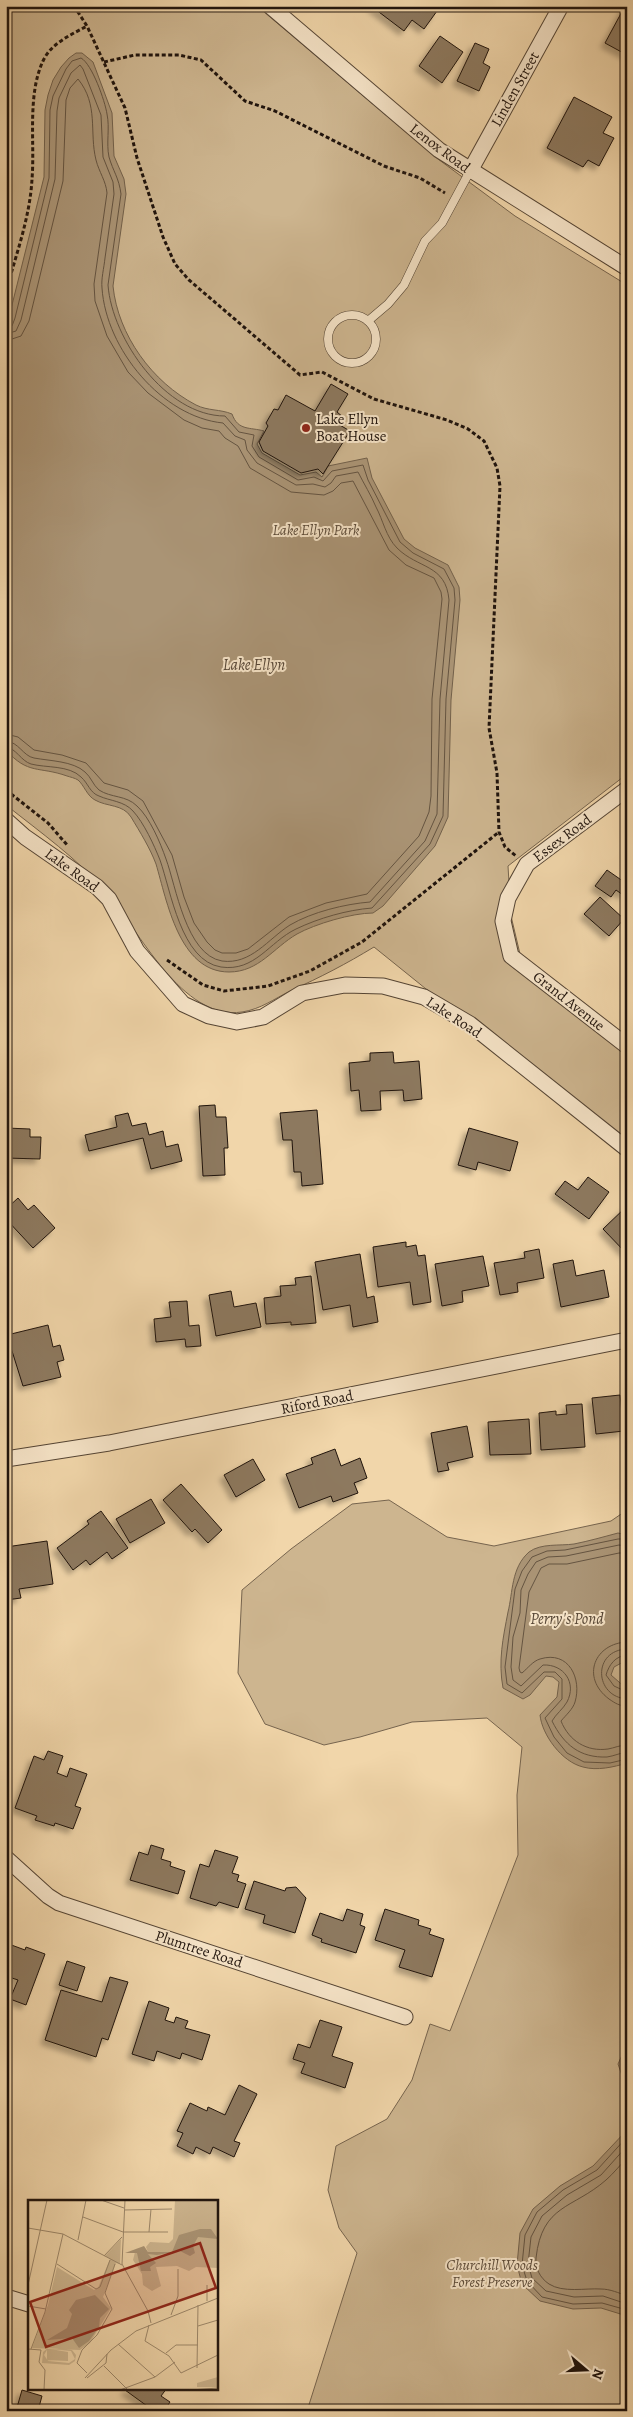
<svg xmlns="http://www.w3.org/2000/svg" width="633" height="2417" font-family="Alegreya,serif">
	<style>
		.green { fill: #cdb58f; stroke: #76644e }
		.water { fill: #aa9475; stroke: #73614b }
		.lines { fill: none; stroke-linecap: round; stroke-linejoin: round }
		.shore { stroke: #655441; stroke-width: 1 }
		.building { fill: #8d795f; stroke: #20140d; filter: url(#shadow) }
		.service-casing { stroke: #544434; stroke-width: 9 }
		.minor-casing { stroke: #544434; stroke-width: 17 }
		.path { stroke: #20140d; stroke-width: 3; stroke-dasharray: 4 2.5; stroke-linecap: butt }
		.service { stroke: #f6e4c8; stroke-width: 8 }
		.minor { stroke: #f6e4c8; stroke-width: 15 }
		.poi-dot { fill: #8f2418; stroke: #f6e4c8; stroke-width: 2 }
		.labels { text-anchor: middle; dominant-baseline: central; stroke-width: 4; stroke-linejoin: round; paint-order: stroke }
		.street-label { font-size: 15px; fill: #20140d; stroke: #f6e4c8 }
		.poi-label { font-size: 15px; fill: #20140d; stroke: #f6e4c8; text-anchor: start }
		.park-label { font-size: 15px; font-style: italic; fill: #5d4c3a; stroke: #f6e4c8 }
		.water-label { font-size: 16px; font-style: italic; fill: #574737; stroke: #f6e4c8 }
		.inset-road { fill: none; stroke: #9d886b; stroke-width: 1 }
		.view { fill: #8f2418; fill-opacity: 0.15; stroke: #8f2418; stroke-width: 2.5 }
		.inset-edge { fill: none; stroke: #20140d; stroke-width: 2.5 }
	</style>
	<defs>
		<filter id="shadow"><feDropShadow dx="-4.5" dy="4.5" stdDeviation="2.5" flood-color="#0004"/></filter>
	</defs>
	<rect width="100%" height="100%" fill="#f1d6aa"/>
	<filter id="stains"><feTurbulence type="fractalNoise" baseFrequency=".004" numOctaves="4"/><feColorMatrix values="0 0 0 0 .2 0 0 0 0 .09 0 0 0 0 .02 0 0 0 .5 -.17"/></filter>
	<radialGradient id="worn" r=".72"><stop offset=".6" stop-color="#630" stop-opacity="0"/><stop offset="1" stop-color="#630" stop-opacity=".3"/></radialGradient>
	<!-- green -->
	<g class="green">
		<path d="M6,6H257L438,159L515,216L627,285V774L508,866L511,916L520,954L627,1038V1151L374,947C346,964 321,977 290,991C274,999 261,1009 242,1012C182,1021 139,930 106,892C78,859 40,832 6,805Z"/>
		<polygon points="389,1500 447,1537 494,1546 611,1521 627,1510 627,2411 307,2411 357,2253 339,2228 328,2190 336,2146 387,2119 412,2080 430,2024 450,2031 518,1855 517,1795 522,1747 487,1718 412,1722 360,1737 324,1745 265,1724 238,1673 242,1590 291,1549 352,1504"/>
	</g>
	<!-- water -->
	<g class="water">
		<path d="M76,53H82L93,62L112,113L114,156L124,179L126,194L113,286C118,335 152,382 196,405C208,411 220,409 232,414C238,431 250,427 264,431L257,444L262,453L300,475L316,472L322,477L328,466L367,458L372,478L404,539L415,548L448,565L459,587L460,600L451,700L448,817L435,846L383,906L373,913C352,913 315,924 297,934C273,948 259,972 229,972C179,972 167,901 156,864C150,848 140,832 131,817C123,804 107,807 95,800C87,796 84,785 78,780C75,778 70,777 67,776C39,766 28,775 6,750V329L44,177L45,110L48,95L53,80L61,67L69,58Z"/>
		<path d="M618,1533L627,1535V1660L614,1667L611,1675L627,1689V1763C614,1767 597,1771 583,1767C562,1762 542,1735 540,1715L557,1697L559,1682L553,1677L546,1676L530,1695L523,1699L503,1688C498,1661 503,1638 508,1612C513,1592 511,1568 529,1552C541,1543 560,1546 574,1544C589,1541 603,1537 618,1533Z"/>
		<polygon points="627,2044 627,2090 618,2064"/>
		<polygon points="627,2130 627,2316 601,2308 573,2309 540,2301 522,2284 517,2265 520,2233 533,2209 560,2186 593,2166"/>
	</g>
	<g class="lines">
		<!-- shore -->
		<g class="shore">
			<path d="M6,328L12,326L15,318L49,178L50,110L53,96L66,69L72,61L81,58C92,64 105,101 107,114C110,128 106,143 109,157C113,171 119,178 121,194L108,285C112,339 166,416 225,416L239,432L254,435L252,446L259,457L298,480L314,477L323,481L332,471L363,465L368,480L400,542L413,553L444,569L454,588L455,600L446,699L443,816L430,844L372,908C347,910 319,918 296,929C269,942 255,972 221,967C181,961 171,891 160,860C154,845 144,823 133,811C124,801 110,801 99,796C90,793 88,783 81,777C69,765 46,768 31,764C21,761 16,748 6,747"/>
			<path d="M6,334L16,331L21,320L55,179L57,111L59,98L71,73L80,65L83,69L101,115L103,157L113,182L114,194C111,215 108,237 105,258C104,268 101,279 102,288C106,349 162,417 223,423L235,436L245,440L247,450L257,463L296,485L313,484L325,487L331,483L336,476L358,472C364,484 371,495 376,507C383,520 386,537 397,548C418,569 446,564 449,600L440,699L437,814L425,841L370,902C345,904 312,912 290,925C268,939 251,965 222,961C186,955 176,886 166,859C160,842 150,818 137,806C126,795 111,798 99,790C93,785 91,777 85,772C73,761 50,761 34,758C23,756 19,742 6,741"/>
			<path d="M6,341L21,336L29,321L63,181L66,100L70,88L78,79C99,105 89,132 96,160C99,172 106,181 107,193L94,284L95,301L107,336L128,372L148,393L184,420L202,428L219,431L225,438L238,446L250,468L291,492L324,495L333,491L341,483L353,481L389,550L406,565L434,578L441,592L442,599L432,699L431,796L429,812L419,836L367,894L326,903L289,917L248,949L236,953H222L215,950L207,942L194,923L184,897L172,855L143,801L128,790L104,783L86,763L62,755L34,750L18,737L6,734"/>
			<polyline points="627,1539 618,1539 565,1550 547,1551 532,1557 522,1571 515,1589 505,1667 507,1684 522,1693 544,1672 555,1672 562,1679 562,1699 545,1718 554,1737 567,1753 584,1762 610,1763 627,1759"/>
			<path d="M627,1546L619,1545L566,1556L548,1557L536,1562L528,1574L521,1590L520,1613L513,1637L511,1667L513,1680L521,1686L543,1665C564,1664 577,1683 567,1702C563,1709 556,1714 552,1721C564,1745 580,1758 607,1757C614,1756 620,1753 627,1752"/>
			<path d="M627,1553H619L567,1564H549L541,1568L529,1592L519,1668L520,1672L522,1673C528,1668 533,1661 540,1659C569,1650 582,1679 575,1702C573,1709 566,1715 561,1721C569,1741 587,1752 608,1749C614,1748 620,1745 627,1745"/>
			<path d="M627,1642C595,1643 580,1677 609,1699C615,1703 619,1706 627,1706"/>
			<path d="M627,1649C592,1650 594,1697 627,1699"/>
			<path d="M627,1655C615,1656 609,1665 606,1675L614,1686L627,1692"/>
			<polyline points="627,2137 597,2170 563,2190 537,2212 525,2235 522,2265 527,2281 542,2297 573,2304 602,2303 627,2310"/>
			<polyline points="627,2146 601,2175 567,2195 542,2216 531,2237 528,2264 532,2278 546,2291 574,2297 603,2296 627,2304"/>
			<path d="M627,2158C620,2165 614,2173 606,2180C573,2209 542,2204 536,2258C535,2268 540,2278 549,2284C563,2293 585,2288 601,2289C610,2289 619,2293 627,2296"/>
		</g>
	</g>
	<!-- building -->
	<g class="building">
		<polygon points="371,6 431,6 437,11 424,29 412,20 404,31"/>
		<polygon points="625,6 627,6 627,55 605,43"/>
		<polygon points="440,36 463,52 442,83 419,66"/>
		<polygon points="475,43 489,49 483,63 490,67 479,91 457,81"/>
		<polygon points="574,97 612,117 603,133 614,138 599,166 588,160 583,167 547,148"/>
		<polygon points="331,384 348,394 337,412 343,417 338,424 350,431 323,474 318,469 301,473 263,451 259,442 268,426 266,423 274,409 278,410 286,395 315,411"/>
		<polygon points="607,870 627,884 627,890 623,895 616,890 611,897 595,886"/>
		<polygon points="600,897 624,919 609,936 584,914"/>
		<polygon points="393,1052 394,1063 419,1061 422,1099 404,1101 403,1090 380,1091 381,1110 361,1111 359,1090 351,1091 349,1063 370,1061 370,1053"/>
		<polygon points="215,1105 216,1117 226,1117 228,1148 224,1148 225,1175 203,1176 199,1106"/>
		<polygon points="317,1110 323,1184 302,1186 301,1172 294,1172 292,1140 283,1140 280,1113"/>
		<polygon points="128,1113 132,1126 146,1123 149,1135 163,1131 166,1147 178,1144 182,1161 151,1169 143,1138 89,1151 85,1135 117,1127 115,1116"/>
		<polygon points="6,1128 30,1129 30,1137 41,1137 40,1159 6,1158"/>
		<polygon points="469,1128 518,1142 510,1171 478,1162 476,1170 458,1165"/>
		<polygon points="588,1177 609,1192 589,1219 555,1194 565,1181 578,1190"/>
		<polygon points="18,1198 28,1210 34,1205 55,1228 33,1248 6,1219 6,1209"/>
		<polygon points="627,1206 627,1254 603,1229"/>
		<polygon points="406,1242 406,1247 416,1245 418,1256 425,1255 431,1302 413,1305 410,1282 378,1287 373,1247"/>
		<polygon points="539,1249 544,1278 517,1283 518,1292 500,1295 494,1263 525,1258 524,1252"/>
		<polygon points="360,1254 367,1298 374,1296 378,1322 353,1327 350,1305 323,1310 315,1262"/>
		<polygon points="483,1256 489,1286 462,1291 463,1302 442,1306 435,1264"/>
		<polygon points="573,1260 576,1276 604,1270 609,1297 561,1307 553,1264"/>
		<polygon points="311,1276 316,1323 291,1325 291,1322 266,1324 264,1298 281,1296 280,1286 296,1285 295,1278"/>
		<polygon points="231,1291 234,1307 256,1303 261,1327 216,1336 209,1295"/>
		<polygon points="187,1301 189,1326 199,1325 201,1346 186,1347 185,1339 156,1342 154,1319 171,1317 169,1302"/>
		<polygon points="48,1325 53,1347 60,1345 64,1360 57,1362 61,1377 23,1386 7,1335"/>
		<polygon points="620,1395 624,1431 596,1434 592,1398"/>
		<polygon points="582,1404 585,1447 541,1450 539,1413 556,1411 556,1415 567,1414 566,1405"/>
		<polygon points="529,1419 531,1454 490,1455 488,1422"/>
		<polygon points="467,1426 473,1457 447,1463 449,1470 438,1472 431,1433"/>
		<polygon points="335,1449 341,1466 360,1458 367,1478 354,1483 358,1493 333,1502 331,1496 299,1508 286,1474 313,1464 311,1458"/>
		<polygon points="253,1459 265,1480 236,1497 224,1475"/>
		<polygon points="181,1484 222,1530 208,1543 195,1529 192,1532 163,1500"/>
		<polygon points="151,1499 165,1523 130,1543 116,1519"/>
		<polygon points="101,1511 128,1548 112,1559 107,1552 90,1565 86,1560 73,1570 57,1548 89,1524 87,1521"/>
		<polygon points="47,1541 53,1584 19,1589 21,1598 6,1600 6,1547"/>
		<polygon points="48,1751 63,1756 57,1773 67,1777 70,1768 87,1774 75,1806 81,1808 73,1829 55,1823 54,1826 35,1820 37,1816 15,1808 34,1756 44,1760"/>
		<polygon points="151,1845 164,1849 161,1859 171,1862 170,1866 185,1871 178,1894 130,1880 139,1852 148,1855"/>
		<polygon points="215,1850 238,1857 232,1873 239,1875 237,1881 246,1884 238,1908 219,1902 216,1906 190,1898 200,1864 209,1867"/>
		<polygon points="254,1881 285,1891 286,1888 296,1887 306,1898 295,1933 263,1923 265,1915 245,1909"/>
		<polygon points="347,1909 363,1914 360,1925 365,1927 356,1953 321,1942 322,1939 312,1935 320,1913 343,1921"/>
		<polygon points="385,1909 419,1920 418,1925 431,1929 429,1934 444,1939 432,1977 399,1967 405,1950 375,1940"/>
		<polygon points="6,1943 25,1950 26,1947 45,1954 26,2005 10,1999 18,1980 6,1976"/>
		<polygon points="67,1961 85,1967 77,1991 59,1985"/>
		<polygon points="110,1977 128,1982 108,2040 102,2038 96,2057 45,2040 61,1990 102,2002"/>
		<polygon points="149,2001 169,2008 165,2020 174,2023 176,2017 188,2021 185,2028 210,2035 202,2060 182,2053 180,2059 157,2051 154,2061 132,2054"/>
		<polygon points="320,2020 342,2027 332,2056 353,2063 345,2088 301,2073 305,2063 293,2059 298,2044 310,2048"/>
		<polygon points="239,2085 257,2094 234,2141 240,2143 234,2157 213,2147 210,2154 196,2147 193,2154 177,2146 183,2133 177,2131 190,2103 207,2111 208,2107 225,2115"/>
		<polygon points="127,2388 167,2388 161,2396 170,2402 164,2411 154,2411 125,2390"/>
		<polygon points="22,2390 42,2396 39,2407 49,2411 16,2411"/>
	</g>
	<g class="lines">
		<defs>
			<g id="service">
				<circle cx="352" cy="339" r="24"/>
				<polyline points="368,321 388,304 404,285 425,241 442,223 470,171"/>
			</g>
			<g id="minor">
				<polyline points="270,6 439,150 627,268"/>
				<polyline points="470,171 561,6"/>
				<polyline points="627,789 527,864 508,898 503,921 511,956 627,1046"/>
				<polyline points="6,820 25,837 97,887 109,899 137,951 183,1004 209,1016 237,1022 263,1017 302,993 345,985 383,986 424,997 470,1024 627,1149"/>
				<polyline points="6,1459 109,1443 627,1340"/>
				<polyline points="6,1858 48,1896 59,1903 405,2017"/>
				<polyline points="6,2297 29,2304"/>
			</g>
		</defs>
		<!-- service casing -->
		<use href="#service" class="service-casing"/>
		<!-- minor casing -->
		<use href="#minor" class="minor-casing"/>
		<!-- path -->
		<g class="path">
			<polyline points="74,6 87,26 125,108 137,158 163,237 175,264 189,280 300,375 322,372 374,399 447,420 468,429 484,441 497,468 500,486 489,728 497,773 499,832 505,847 516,856"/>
			<polyline points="104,62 135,55 179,55 201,60 245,101 275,111 384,166 420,178 445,193"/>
			<path d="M6,291C16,255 30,217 32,179C35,143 27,95 43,61C51,43 71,35 87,26"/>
			<polyline points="6,790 48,823 68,846"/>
			<polyline points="167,960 203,985 224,991 268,986 310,971 362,942 499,832"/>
		</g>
		<!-- service -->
		<use href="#service" class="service"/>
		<!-- minor -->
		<use href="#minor" class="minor"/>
	</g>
	<!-- markers -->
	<circle class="poi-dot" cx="306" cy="428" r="5"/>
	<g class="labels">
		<!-- street labels -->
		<g class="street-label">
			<text transform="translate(515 89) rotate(-61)">Linden Street</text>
			<text transform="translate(440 148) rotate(37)">Lenox Road</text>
			<text transform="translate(562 838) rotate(-37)">Essex Road</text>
			<text transform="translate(72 870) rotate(36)">Lake Road</text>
			<text transform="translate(569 1001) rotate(38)">Grand Avenue</text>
			<text transform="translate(454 1017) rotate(33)">Lake Road</text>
			<text transform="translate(317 1402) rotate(-11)">Riford Road</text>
			<text transform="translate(199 1949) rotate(18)">Plumtree Road</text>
		</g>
		<!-- poi labels -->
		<g class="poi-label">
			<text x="316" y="419">Lake Ellyn<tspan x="316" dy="17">Boat House</tspan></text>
		</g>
		<!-- park labels -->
		<g class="park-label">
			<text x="316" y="530">Lake Ellyn Park</text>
			<text x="492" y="2265">Churchill Woods<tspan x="492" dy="17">Forest Preserve</tspan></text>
		</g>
		<!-- water labels -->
		<g class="water-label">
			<text x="254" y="665">Lake Ellyn</text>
			<text x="567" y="1619">Perry's Pond</text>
		</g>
	</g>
	<!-- overview -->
	<g transform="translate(28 2200)">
		<rect width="190" height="190" fill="#f1d6aa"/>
		<path d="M147,0H190V68L168,67L161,71L149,66L128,67L133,86L124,91L115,85L114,74L105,60L107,52L130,53L120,52L118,47L122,42L141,43L145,39ZM93,39L92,64L88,63L75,97L83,108L62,143L52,150L4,148L20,105L29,67L66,90L70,88L82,59L77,56ZM20,148L44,150L48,155L47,161L41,165L14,163L15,152ZM22,149L43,151L47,159L41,163L20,161L16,155L19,150V160L40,161V152ZM190,177V187H169V183Z" fill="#cdb58f" fill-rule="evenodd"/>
		<path d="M172,29H183L190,39L170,37L165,46L167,53L162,56L152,51L129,55L120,54L128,63L122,67L123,71H113L109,53H97L116,46L120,52H144L151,35ZM67,95L81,109L72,118L71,127L61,141L51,148L44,138L19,140L39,128L44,114L41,110L48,100Z" fill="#aa9475"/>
		<path class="inset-road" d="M73,0L96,8M97,0L94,64L120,111L123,123M96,10L144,9M55,17L95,32H140M0,28L35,34L94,65M121,32L123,9M50,40L58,0M76,56L94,37M29,64L68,89L72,87L82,60M0,85L19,0M179,85V101M0,106L18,109M143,115L150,96V69M121,125L117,141L141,156L153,173L190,155M170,126L190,120M90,144L127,177M0,149L13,150L11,162L17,170L16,190M3,149L17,112L35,34M138,153L148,145H170M76,166L100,190M169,168L170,105M59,173L49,163L54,150L69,135L84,109L77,93L87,64M57,178L83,150L108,131L190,98M59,178L78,163L79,154M92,190L127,177L147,162M163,190L190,188"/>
		<path class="view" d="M172,43L188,88L18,147L2,102Z"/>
		<rect width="190" height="190" class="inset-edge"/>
	</g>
	<!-- margin -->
	<rect width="633" height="2417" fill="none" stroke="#f1d6aa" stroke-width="25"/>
	<rect x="8" y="8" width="618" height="2402" fill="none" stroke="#20140d" stroke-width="2.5"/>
	<rect x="12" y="12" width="608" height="2392" fill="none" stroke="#20140d"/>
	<!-- north arrow -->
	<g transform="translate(586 2370) rotate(109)" stroke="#f6e4c8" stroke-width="4" paint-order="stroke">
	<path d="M0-4L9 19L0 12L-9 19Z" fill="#20140d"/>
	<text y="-8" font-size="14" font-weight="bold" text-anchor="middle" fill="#20140d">N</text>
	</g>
	<rect width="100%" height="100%" filter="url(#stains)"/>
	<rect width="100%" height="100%" fill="url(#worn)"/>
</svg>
